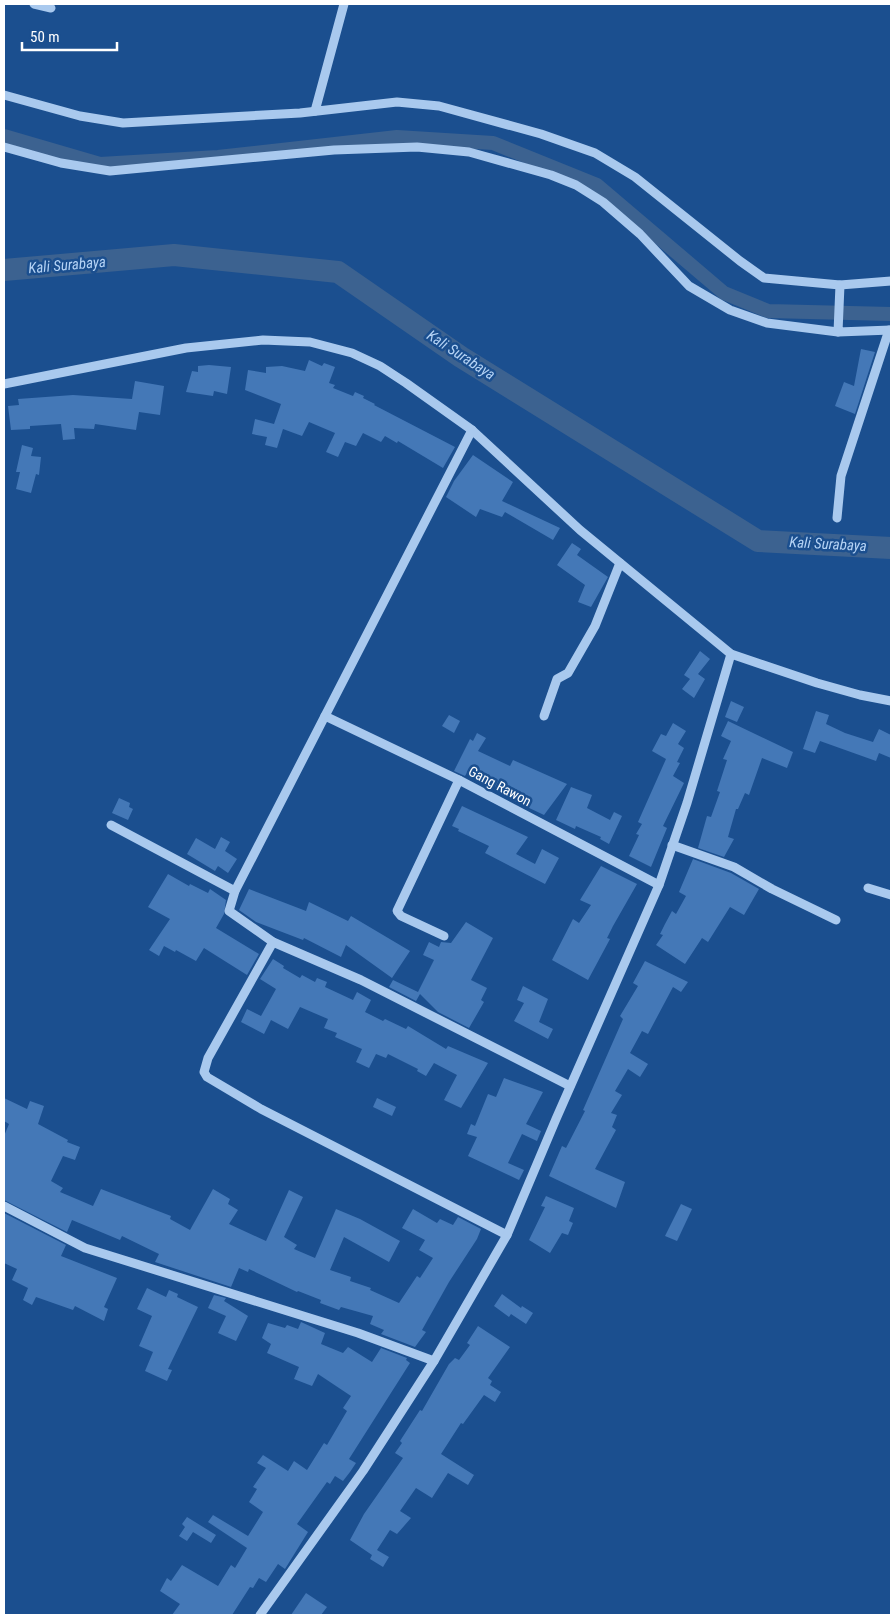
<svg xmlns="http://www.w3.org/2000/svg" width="895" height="1619" font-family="'Roboto Condensed',sans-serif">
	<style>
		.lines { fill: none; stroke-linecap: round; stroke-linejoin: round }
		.canal { stroke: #3c6290; stroke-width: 14 }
		.river { stroke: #3c6290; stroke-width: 22 }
		.building { fill: #4478b7 }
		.minor { stroke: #a9c9ee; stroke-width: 9 }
		.labels { text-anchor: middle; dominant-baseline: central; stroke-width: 5; stroke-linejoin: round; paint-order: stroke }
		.street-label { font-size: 14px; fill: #fff; stroke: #1b4f8f }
		.water-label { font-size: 15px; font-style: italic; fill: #b5d3f5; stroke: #1b4f8f }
	</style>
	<rect width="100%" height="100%" fill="#1b4f8f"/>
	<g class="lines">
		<!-- canal -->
		<polyline class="canal" points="4,136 100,164 218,157 397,137 493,143 597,185 724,293 768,311 891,314"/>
		<!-- river -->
		<polyline class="river" points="4,270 174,255 338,272 461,357 758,541 891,548"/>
	</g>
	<!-- building -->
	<g class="building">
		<polygon points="861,349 875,352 855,414 835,406 844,382 854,386"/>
		<polygon points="309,360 322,366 324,363 335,367 329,383 335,385 333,388 353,396 355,392 364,396 363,398 375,404 374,405 455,447 443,468 398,441 397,443 385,436 381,442 363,433 356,446 345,442 338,457 326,452 335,433 309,422 302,436 283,429 277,448 265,445 267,437 252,434 255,419 274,424 281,404 245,390 248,370 266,373 266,367 282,366 305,371"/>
		<polygon points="209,365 231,367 227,394 214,391 213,396 186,392 192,371 198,372 198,366"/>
		<polygon points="135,381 164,386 160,415 139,412 136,430 95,424 94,429 74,428 75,439 63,440 61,424 30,426 30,429 11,430 8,406 19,405 18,399 73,395 132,399"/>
		<polygon points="22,445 33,448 31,456 41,457 39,475 36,474 31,493 16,489 20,472 16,472"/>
		<polygon points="473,455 513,482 502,501 560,528 553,540 505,512 502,517 480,509 476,517 446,497 454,481"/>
		<polygon points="572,543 581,549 577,555 608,577 591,607 578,602 585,585 557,565"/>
		<polygon points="700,651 710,659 698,674 705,679 694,698 682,689 690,679 684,675"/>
		<polygon points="731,701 744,707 737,722 725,717"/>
		<polygon points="816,711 829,715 826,724 845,733 873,742 879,729 891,735 891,758 879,753 876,761 820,741 815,753 803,749"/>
		<polygon points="449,715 460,721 454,733 442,726"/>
		<polygon points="728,721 793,752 787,768 762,758 749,795 745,793 738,809 736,809 728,837 734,839 724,857 698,848 707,816 711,817 720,792 717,791 727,760 723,759 731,741 721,736"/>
		<polygon points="673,723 686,731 678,744 684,748 677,762 680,763 673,776 684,783 663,826 667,828 651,867 629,856 639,835 636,834 642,824 638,822 666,759 652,751 661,734 666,736"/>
		<polygon points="477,733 486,738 478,751 510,766 513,760 567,784 544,815 508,798 509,795 468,771 465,776 454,771 470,739 473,741"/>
		<polygon points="571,787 592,795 587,808 610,820 614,812 622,816 609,844 600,839 601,837 576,826 575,829 556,820"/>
		<polygon points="119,798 130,803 129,807 133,809 128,820 112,813"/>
		<polygon points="462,806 528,837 516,854 535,864 542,849 559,858 545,884 485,853 489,846 458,831 459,829 452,826"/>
		<polygon points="221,837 230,842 225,851 237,859 228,873 218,866 215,871 187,854 196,838 215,849"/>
		<polygon points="693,859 731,873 759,889 744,915 730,907 708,942 702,938 685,964 656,945 663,935 660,934 665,924 672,911 676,914 686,896 679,892"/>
		<polygon points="601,866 637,884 613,926 607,938 610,939 588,980 552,960 573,919 579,923 591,905 580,900"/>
		<polygon points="168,874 189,886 190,884 208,893 210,889 226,900 224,914 216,928 259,954 247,975 204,948 196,961 176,950 175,952 164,946 159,956 149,950 170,919 148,907"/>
		<polygon points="249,889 306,911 309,902 348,921 351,916 410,951 392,978 346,945 341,957 304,938 303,940 256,922 239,910"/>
		<polygon points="466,922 493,938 471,980 487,988 481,1000 484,1002 469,1028 438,1012 420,994 416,1001 389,987 393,980 418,992 434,960 423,955 429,942 439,947 441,942 451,943"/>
		<polygon points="273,959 284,966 283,968 300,978 302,975 315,982 317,978 327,982 325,987 353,1000 357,992 371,1000 365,1012 383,1021 385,1019 406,1029 408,1026 446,1049 448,1046 488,1063 461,1108 444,1100 457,1075 434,1063 426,1076 417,1071 418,1069 388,1054 386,1058 376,1054 369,1068 356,1062 362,1049 335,1037 337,1033 324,1028 328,1019 300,1007 288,1029 271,1020 264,1034 241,1022 247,1009 261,1016 276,989 260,979"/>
		<polygon points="645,961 688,982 681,992 673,987 648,1034 642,1031 630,1053 648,1064 640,1077 628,1069 615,1091 622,1095 611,1113 617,1115 612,1127 616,1130 595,1169 625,1182 616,1208 549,1176 562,1146 566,1148 585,1111 583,1110 623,1019 620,1016 638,986 633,983"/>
		<polygon points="523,986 548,999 539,1022 553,1029 548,1039 514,1021 524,1003 517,1000"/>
		<polygon points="504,1078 543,1092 526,1124 541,1131 537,1141 522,1134 508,1163 524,1170 519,1180 468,1156 477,1137 467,1134 471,1124 475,1126 488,1094 496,1097"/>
		<polygon points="4,1098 27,1109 30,1101 44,1106 38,1124 68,1140 67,1142 80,1147 75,1160 63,1156 51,1181 63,1188 60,1192 93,1206 101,1189 171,1216 170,1219 190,1230 213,1189 230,1199 228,1204 238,1210 229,1224 266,1241 289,1190 303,1197 284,1237 297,1245 294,1249 315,1258 336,1209 360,1219 400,1241 389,1262 344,1237 330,1270 351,1277 350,1281 371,1288 370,1290 399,1303 417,1276 420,1278 433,1258 419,1250 425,1240 402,1228 413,1209 437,1223 440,1219 453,1225 458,1217 481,1229 477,1239 449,1282 422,1330 426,1332 415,1347 381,1334 384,1330 370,1324 373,1316 341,1307 339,1310 320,1303 321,1300 298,1291 297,1292 249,1269 248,1272 239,1268 231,1287 155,1262 159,1254 122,1236 120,1240 72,1220 67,1232 4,1200 4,1136 9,1124 4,1121"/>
		<polygon points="377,1098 396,1107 392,1116 373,1107"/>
		<polygon points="546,1196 574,1208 569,1221 573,1223 568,1235 562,1233 550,1253 529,1240 545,1207 541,1206"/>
		<polygon points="681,1204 692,1209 677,1241 665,1236"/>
		<polygon points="4,1213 66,1245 61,1256 117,1278 104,1307 108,1309 104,1321 75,1306 73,1310 36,1297 32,1305 23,1300 28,1288 12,1280 17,1269 4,1263"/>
		<polygon points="147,1288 166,1297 169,1290 178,1294 177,1297 198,1307 168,1369 172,1370 167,1381 145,1371 153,1352 139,1346 152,1316 137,1309"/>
		<polygon points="502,1294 521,1308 522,1306 533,1313 526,1324 511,1314 509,1317 494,1306"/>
		<polygon points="214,1295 226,1298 224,1301 248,1316 236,1341 218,1333 226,1316 208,1308"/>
		<polygon points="301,1322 325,1333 321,1344 343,1353 348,1347 372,1362 381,1348 407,1358 406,1360 410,1363 349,1459 356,1463 350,1472 343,1481 335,1476 330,1484 327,1482 297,1524 308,1532 285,1569 278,1564 266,1582 259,1578 253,1588 250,1587 232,1615 172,1615 180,1604 160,1591 167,1578 171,1581 182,1565 218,1586 231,1565 235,1568 247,1548 208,1522 213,1515 248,1536 263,1512 249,1502 257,1489 253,1487 266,1468 257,1463 263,1455 288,1471 294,1461 307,1470 324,1443 327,1445 347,1411 343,1408 351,1396 318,1374 312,1386 294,1379 299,1367 267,1353 271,1344 262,1338 268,1323 285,1328 287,1325 298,1329"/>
		<polygon points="478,1326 510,1347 488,1378 492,1381 490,1385 501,1392 495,1402 484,1395 463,1424 461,1423 441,1454 474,1475 468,1485 448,1473 432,1498 416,1488 400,1511 411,1518 397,1534 390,1530 377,1550 389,1557 383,1567 370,1559 372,1555 350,1540 364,1514 403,1458 395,1453 402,1443 400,1441 420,1410 422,1411 449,1364 455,1358 459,1360 470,1345 467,1343"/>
		<polygon points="187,1517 216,1535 211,1543 193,1532 187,1541 179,1536 185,1527 182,1524"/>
		<polygon points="306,1593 327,1607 321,1615 291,1615"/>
	</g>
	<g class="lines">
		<!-- minor -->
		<g class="minor">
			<polyline points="34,4 51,8"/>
			<polyline points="4,95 80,116 123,123 300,113 397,102 439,106 541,134 595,153 635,177 740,261 764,278 840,285 891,281"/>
			<polyline points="315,111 344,4"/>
			<polyline points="4,147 61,163 110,171 334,150 417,147 469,152 551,175 576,185 603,202 640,234 689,286 730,310 767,323 838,332"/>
			<polyline points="840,285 838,332 891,330"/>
			<polyline points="4,384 186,348 263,340 310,342 352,353 380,366 406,383 472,430 580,530 731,654 817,683 860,695 891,701"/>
			<polyline points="472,430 235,891 229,911 273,942 361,980 570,1086"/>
			<polyline points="837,518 841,476 889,330"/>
			<polyline points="325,716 459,780 659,885"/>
			<polyline points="544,716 557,679 568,673 595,626 620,563"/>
			<polyline points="111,825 235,891"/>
			<polyline points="672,845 734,867 772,889 836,920"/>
			<polyline points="868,888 891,895"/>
			<polyline points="444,936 401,916 397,911 459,780"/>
			<polyline points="273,942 208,1058 204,1072 207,1077 261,1109 507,1235"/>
			<polyline points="4,1206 85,1248 358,1333 434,1361"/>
			<polyline points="260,1615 363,1471 434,1361 507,1235 556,1119 659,885 687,803 731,654"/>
		</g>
	</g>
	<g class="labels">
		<!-- street labels -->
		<g class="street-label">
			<text transform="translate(500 786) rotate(28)">Gang Rawon</text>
		</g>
		<!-- water labels -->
		<g class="water-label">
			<text transform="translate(67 265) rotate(-5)">Kali Surabaya</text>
			<text transform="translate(461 355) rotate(33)">Kali Surabaya</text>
			<text transform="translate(828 544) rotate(3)">Kali Surabaya</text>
		</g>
	</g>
	<!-- border -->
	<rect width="895" height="1619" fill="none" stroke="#ffffff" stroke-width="10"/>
	<!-- scale -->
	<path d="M22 42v8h95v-8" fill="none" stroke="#ffffff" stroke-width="2.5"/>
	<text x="30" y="42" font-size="15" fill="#ffffff" stroke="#1b4f8f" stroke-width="4" paint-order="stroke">50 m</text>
</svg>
